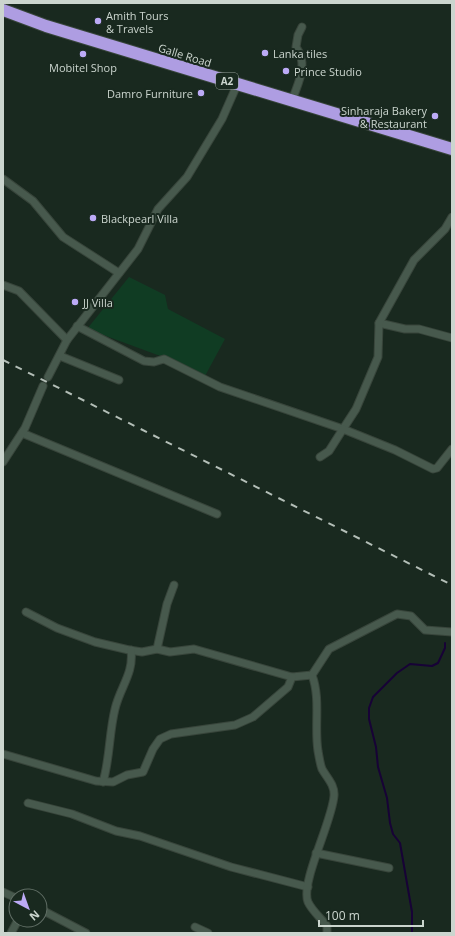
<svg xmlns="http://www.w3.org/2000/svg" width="455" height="936" font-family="'Open Sans',sans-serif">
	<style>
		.green { fill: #103c23 }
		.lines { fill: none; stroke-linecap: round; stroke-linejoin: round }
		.stream { stroke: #170236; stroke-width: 2 }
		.street-casing { stroke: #38453b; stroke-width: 9 }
		.highway-casing { stroke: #38453b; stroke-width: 14 }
		.street { stroke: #47594d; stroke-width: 7 }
		.highway { stroke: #ae9de2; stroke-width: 12 }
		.rail { stroke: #b3beb7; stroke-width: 2; stroke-dasharray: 7 7; stroke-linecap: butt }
		.poi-dot { fill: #bcaaf6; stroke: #19291f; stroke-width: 1.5 }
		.labels { text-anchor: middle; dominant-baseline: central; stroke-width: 4; stroke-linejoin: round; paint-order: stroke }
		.shield { fill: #19291f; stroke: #96a19a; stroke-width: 1 }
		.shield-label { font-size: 10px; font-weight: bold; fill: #cbd5ce }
		.poi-label { font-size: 11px; fill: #cbd5ce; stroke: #19291f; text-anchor: start }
		.street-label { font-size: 11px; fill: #cbd5ce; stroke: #19291f }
	</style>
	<rect width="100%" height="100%" fill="#19291f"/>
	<!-- green -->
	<polygon class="green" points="129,277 165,295 168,309 225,339 205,376 163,357 87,329"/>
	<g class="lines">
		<!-- stream -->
		<polyline class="stream" points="412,933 412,912 400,843 393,834 390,823 387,798 378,767 376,747 369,719 369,708 373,697 397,673 410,664 432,666 438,663 445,648 445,643"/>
		<defs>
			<g id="street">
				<path d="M292,101C298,82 309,65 296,47L298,35L302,27"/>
				<polyline points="3,179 33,201 63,237 119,273"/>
				<polyline points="3,285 19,291 67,340"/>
				<polyline points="379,323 405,329 419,329 452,338"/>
				<polyline points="77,326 144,361 154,362 164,359 220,387 343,429 356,409 378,357 379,323 414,260 445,229 452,217"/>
				<polyline points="60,356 119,380"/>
				<polyline points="48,377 67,340 138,249 158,209 187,177 222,119 237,85"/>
				<polyline points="22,433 217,514"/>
				<polyline points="320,457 329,451 343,429 395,450 433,469 437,468 452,449"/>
				<polyline points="3,462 25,428 43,386"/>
				<polyline points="26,612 57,628 95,642 129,650 142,652 157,649 170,652 194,649 292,677 312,675"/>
				<polyline points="157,649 167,604 174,585"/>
				<polyline points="3,754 96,781 113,782 127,775 143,772 153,749 160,739 171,734 235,725 253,717 288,687 292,677"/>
				<path d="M103,782C110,758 109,733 115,709C120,687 134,674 131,650"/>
				<polyline points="28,803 72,814 116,831 140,836 231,867 308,887"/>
				<polyline points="316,853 389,868"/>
				<polyline points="3,892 16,898"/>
				<polyline points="40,909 86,933"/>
				<polyline points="195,927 208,933"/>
				<polyline points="11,933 18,920"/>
				<path d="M327,933V926C322,919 312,911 308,902C300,883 332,822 334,796C335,785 327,778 322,769C320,764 319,756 318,751C314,726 321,699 312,675L329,649L397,614L411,616L425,630L452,632"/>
			</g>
			<polyline id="highway" points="3,10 46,26 452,149"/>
		</defs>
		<!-- street casing -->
		<use href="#street" class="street-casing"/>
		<!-- highway casing -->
		<use href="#highway" class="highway-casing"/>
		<!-- street -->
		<use href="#street" class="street"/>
		<!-- highway -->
		<use href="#highway" class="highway"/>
		<!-- rail -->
		<polyline class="rail" points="3,360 452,585"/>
	</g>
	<!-- markers -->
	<g class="poi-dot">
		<circle cx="98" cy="21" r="4"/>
		<circle cx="265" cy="53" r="4"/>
		<circle cx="83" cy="54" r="4"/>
		<circle cx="286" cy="71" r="4"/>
		<circle cx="201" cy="93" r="4"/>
		<circle cx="435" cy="116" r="4"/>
		<circle cx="93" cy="218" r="4"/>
		<circle cx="75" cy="302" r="4"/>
	</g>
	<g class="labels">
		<!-- shield labels -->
		<rect class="shield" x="216" y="73" width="22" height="16" rx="3"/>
		<g class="shield-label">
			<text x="227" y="81">A2</text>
		</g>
		<!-- poi labels -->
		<g class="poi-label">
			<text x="106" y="15">Amith Tours<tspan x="106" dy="13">&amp; Travels</tspan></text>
			<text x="273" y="53">Lanka tiles</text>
			<text x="83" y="67" text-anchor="middle">Mobitel Shop</text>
			<text x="294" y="71">Prince Studio</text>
			<text x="193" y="93" text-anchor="end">Damro Furniture</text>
			<text x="427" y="110" text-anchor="end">Sinharaja Bakery<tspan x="427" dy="13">&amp; Restaurant</tspan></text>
			<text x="101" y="218">Blackpearl Villa</text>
			<text x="83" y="302">JJ Villa</text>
		</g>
		<!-- street labels -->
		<g class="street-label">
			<text transform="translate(185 55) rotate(17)">Galle Road</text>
		</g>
	</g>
	<!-- border -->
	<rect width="455" height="936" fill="none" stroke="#cbd5ce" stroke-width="8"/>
	<!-- north arrow -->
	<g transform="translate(28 908) rotate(139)"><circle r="19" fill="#19291f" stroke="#606e65"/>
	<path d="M0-3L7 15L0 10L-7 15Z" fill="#bcaaf6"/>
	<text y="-6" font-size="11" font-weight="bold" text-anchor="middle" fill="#cbd5ce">N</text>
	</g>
	<!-- scale -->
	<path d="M319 920v6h104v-6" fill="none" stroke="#cbd5ce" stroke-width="2"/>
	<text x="325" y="920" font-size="12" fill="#cbd5ce" stroke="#19291f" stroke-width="3" paint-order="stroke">100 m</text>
</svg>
